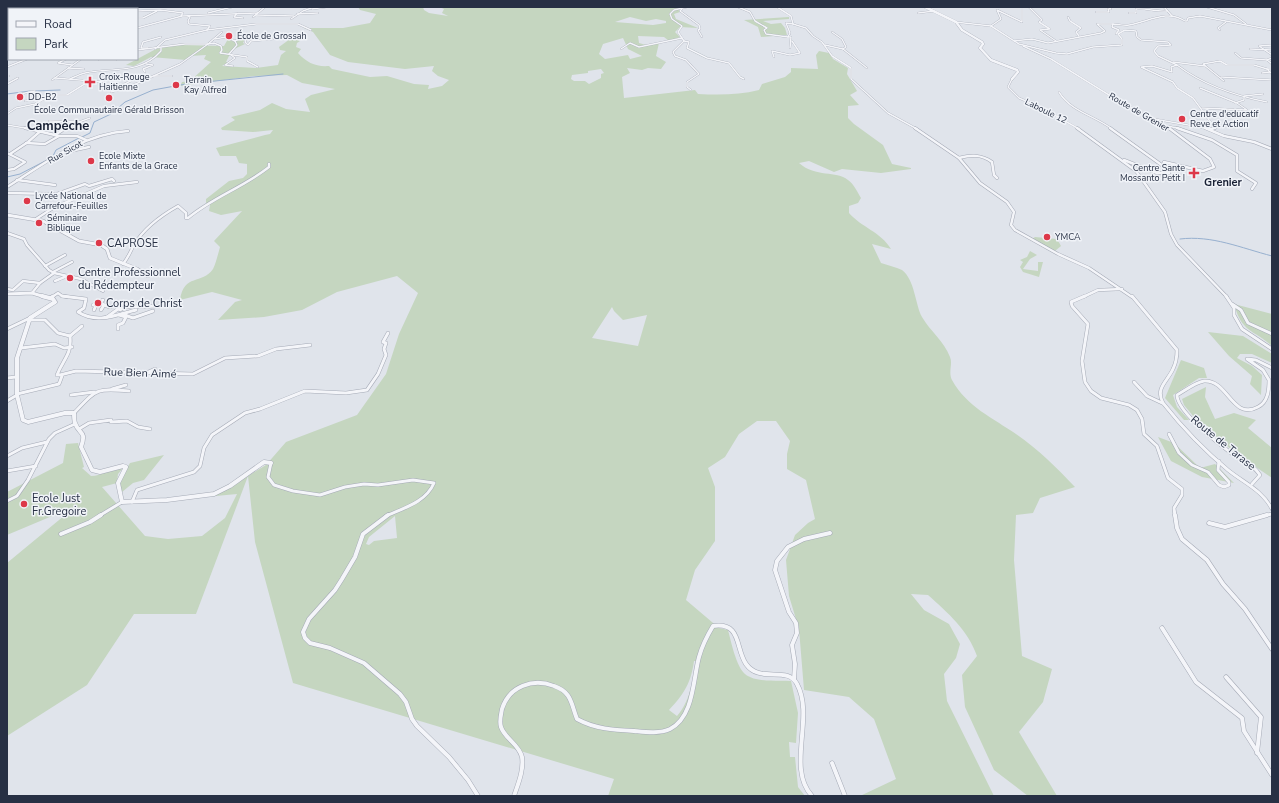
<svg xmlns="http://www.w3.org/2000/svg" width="1279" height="803" font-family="'Nunito Sans',sans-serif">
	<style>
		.green { fill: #c5d6c0; fill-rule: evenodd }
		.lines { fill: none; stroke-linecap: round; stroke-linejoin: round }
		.stream { stroke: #97b0cf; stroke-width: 1 }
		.pedestrian-casing { stroke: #a5aab6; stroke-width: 2 }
		.minor-far3-casing { stroke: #a5aab6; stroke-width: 2 }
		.minor-far2-casing { stroke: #a5aab6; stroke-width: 3.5 }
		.minor-far1-casing { stroke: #a5aab6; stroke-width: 4 }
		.minor-casing { stroke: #a5aab6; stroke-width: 5 }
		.tertiary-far2-casing { stroke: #a5aab6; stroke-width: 3 }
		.tertiary-far1-casing { stroke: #a5aab6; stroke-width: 4 }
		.tertiary-casing { stroke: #a5aab6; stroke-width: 5 }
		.pedestrian { stroke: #f4f5f9; stroke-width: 1.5 }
		.minor-far3 { stroke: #f4f5f9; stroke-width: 1.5 }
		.minor-far2 { stroke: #f4f5f9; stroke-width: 2.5 }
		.minor-far1 { stroke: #f4f5f9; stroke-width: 3 }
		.minor { stroke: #f4f5f9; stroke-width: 4 }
		.tertiary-far2 { stroke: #f4f5f9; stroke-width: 2.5 }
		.tertiary-far1 { stroke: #f4f5f9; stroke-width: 3 }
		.tertiary { stroke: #f4f5f9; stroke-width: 4 }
		.poi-dot { fill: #dd3849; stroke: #f0f3f8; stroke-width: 1.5 }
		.labels { text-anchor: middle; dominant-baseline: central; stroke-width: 3; stroke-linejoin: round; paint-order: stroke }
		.far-poi-label { font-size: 9px; fill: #273044; stroke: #f0f3f8; text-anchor: start }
		.far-street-label { font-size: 9px; fill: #273044; stroke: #f0f3f8 }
		.far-quarter-label { font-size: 11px; font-weight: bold; fill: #192135; stroke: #f0f3f8 }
		.poi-label { font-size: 11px; fill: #273044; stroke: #f0f3f8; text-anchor: start }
		.street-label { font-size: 11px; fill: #273044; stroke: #f0f3f8 }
		.far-district-label { font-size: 13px; font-weight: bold; fill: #192135; stroke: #f0f3f8 }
	</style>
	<rect width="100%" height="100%" fill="#e0e4eb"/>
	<!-- green -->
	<g class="green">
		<path d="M336,7H423L424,10L429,13L448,16L442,13L444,9L439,7H682L678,8L680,12L674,14L676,19L698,28L680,27L675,32L680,37L669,41L664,37L638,36L639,43L646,45L659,43L656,56L666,62L661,69L648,68L642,70L627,68L630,73L622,77L624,98L695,90L698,94C720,95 739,95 759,90L762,84L785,77L791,72V68L818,69L816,55L819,51L829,53L833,59L848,68L847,74L857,91L850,95L859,105L848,106V118L854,124L883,145L892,164L911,168V169L881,173L842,169L834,172L809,161L799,163C816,178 836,170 848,180C854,184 858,193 861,198L858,203L849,206V213C861,227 881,232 891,249L872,244L881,263C887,265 896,267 902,270C915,280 915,304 922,317C930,331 944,341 950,357C953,364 948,372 952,380C967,407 993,418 1016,434C1039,450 1056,467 1075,487L1040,498L1033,513L1016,515L1014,560L1022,656L1052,669L1043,702L1019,732L1057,796H1028L994,770L965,707L962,675L977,656C968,630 948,613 928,595L911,594L924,610L949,624L960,644L956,658L944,674L947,701L994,796H860L896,779L874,719L849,697L804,690L799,629L789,596L786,560L795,535L808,523L815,519L806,480L787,469V454L790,441L776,421H757L739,434L725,457L708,468L715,487V541L695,570L686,600L719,628L728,630C731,641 736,666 745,674C756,683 777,680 791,681L798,713L796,743L789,742L790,757H795L798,787L805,796H608L614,779L293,683L255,542L248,476L266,465L286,442L357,415L386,374L399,334L418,293L397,276L337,292L302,310L264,317L218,320L235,302L242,300L212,292L180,300C184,273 202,285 213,269C216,263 218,254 220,247L214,241L242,211L221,215L209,211L210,205L206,204V199L229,181L243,178L247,174V164L239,163L236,156H220L216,148L265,135L270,134L273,130L253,132L222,130L221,128L235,120L231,117L260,110L272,103L286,109L310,112L305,99L311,95L335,89L302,83L287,75L254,76L180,86L182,82L190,81L211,62L204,59L206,55L190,56L186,60L151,57L134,66L126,65L156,49L166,47L181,45L224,46L228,39L235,42L242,37H246L243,43L245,44L232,50L226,62H229L222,66L256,68L278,65L281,55L286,51L280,50L279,47L290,39H297L300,41L297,43L296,47L301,49L298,53C307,63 316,67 329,66L332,69L370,77L387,76L414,84L429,85L428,89L442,86L449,80L438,76L432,71L434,66L405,69L348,62L330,55L313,32L304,28H343L370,23L376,14L360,10L358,7ZM630,17L646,21L656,19L666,21V23L653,25L615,22ZM623,38L628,49L642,56L630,59L628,55L605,59L599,54L603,44ZM601,69L604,73L601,74V78L589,84L585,81H574L571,79L572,75L588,73V71ZM612,307L614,311L623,320L647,315L638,346L592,338ZM395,516L397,538L374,541L369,545L366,544L369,537ZM694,661H697C693,679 690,702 677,716L669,710C684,694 691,683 694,661Z"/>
		<polygon points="789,17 789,19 763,21 771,24 781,23 785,28 787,35 761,37 758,27 744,20"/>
		<polygon points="1035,237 1057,239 1061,246 1055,251 1032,239"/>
		<polygon points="1030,251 1037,255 1030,259 1023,269 1038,271 1038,262 1043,262 1039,277 1023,272 1020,267 1023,262 1020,260 1027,257"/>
		<path d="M1234,304L1272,314V346C1253,329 1242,333 1234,304Z"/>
		<polygon points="1208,332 1243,336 1272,354 1272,363 1252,354 1240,354 1237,358 1252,366 1262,375 1261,395 1250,384 1252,376 1229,356"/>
		<polygon points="1181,360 1204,368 1207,378 1199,378 1173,395 1177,407 1189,420 1184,420 1165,398"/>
		<polygon points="1206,387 1205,397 1215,419 1234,413 1256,420 1248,428 1272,448 1272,478 1234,452 1194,417 1184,405 1182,399"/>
		<polygon points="1158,437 1174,443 1200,468 1215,464 1234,483 1202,477 1171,461"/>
		<path d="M78,443L84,467L82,468L91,476C102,476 111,468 123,468L118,474L117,483L102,487L145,536L168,539L202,536L225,518L237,494L184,499L230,488L248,476L196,614H134L87,685L7,736V563L76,506L7,535V492L63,463L66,444Z"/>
		<polygon points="164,455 144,480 133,483 122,492 119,483 130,463"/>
	</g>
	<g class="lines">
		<!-- stream -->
		<g class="stream">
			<polyline points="97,7 111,7"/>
			<polyline points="191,7 228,7"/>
			<polyline points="74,9 85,7"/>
			<polyline points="7,15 9,14"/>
			<polyline points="7,60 13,59"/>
			<polyline points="35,91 60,90"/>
			<polyline points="7,94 30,91"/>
			<polyline points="82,137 90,133 94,122 111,114 125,102 153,90 186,84 283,74"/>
			<polyline points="53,156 56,150 79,138"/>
			<polyline points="7,177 20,174 47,160"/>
			<path d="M1180,239C1212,235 1241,248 1272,256"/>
		</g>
		<defs>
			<polyline id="pedestrian" points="20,94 35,91"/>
			<g id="minor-far3">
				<polyline points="687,7 674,10 670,14 672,19 682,26 678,32 684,41 673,52 675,56 686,60 699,74 687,82 687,87 691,90"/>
				<polyline points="738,7 750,12 755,21 767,28 764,30 766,34 788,37"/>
				<polyline points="777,7 791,16 793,24 806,28 813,36 822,42 832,56 851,68 851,79 888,113 917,129"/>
				<polyline points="1029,7 1042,20 1039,22 1050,29 1040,30"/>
				<polyline points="1164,7 1172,16"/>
				<polyline points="1207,7 1234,15 1246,24"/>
				<polyline points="13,9 22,7"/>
				<polyline points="312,9 326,7"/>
				<polyline points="682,9 680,11 699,25 700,29 698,30 702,37"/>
				<polyline points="7,10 9,10"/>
				<polyline points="137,11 160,10 183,13 181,16"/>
				<polyline points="1096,12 1109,12 1108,9 1111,9 1109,7"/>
				<polyline points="208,13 232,7"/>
				<polyline points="237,13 234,17 243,18"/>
				<polyline points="918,13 934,11"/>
				<path d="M1129,13H1136V9C1147,8 1156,12 1167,11"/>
				<polyline points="297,14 318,13"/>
				<polyline points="256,15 294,16"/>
				<polyline points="188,16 190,17 188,21 189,24 210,26 207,30"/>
				<polyline points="253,17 265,7"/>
				<polyline points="1068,17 1070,21 1081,28 1076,32 1079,36"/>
				<polyline points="7,18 9,17"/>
				<polyline points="137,18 143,18 157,11"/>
				<polyline points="291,19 303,11 314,7"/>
				<polyline points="955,22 991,26 1019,44 1056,53 1067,54 1093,47 1122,45 1122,39 1118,34 1125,30 1136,31 1137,37 1141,40 1168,42 1171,45 1158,46 1154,51 1158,56 1177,65 1171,67 1172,72 1152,66 1141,67 1173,82 1177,88 1193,98 1215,128 1211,129"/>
				<polyline points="991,26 1001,19 997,10 1022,22 1022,7"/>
				<polyline points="7,27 9,27"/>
				<polyline points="137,28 182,16 258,13"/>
				<polyline points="1040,30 1056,41"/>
				<polyline points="1220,30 1218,28 1226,22"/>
				<polyline points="7,31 9,30"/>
				<polyline points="832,32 842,39 846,47 843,49"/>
				<path d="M1116,34L1119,30L1112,27L1113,24C1118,24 1124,26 1129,25C1148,22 1167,9 1185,21H1187L1188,18L1200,16L1272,30"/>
				<polyline points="215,39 226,37 235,41 249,34 245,42 248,45 251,41 273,39"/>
				<polyline points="7,40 9,41"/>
				<polyline points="684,41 689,42 687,48 707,58 729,63 740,77 744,79"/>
				<polyline points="1014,41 1032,39 1048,43 1101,33 1105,31 1097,24 1113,24"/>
				<polyline points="825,45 843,49 867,68"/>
				<polyline points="1272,45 1259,46 1272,55"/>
				<polyline points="1023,46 1051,59 1109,95 1170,129"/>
				<polyline points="7,48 9,47"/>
				<polyline points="148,48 141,48 143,42 161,37"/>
				<polyline points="790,48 791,37 788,37 790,33 786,23 793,24"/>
				<polyline points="155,49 165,40 207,30 256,24 298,24 311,30"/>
				<polyline points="621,49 630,43 639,47 682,38"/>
				<polyline points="1250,49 1272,50"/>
				<polyline points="137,50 185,44 208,44 222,32"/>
				<polyline points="7,53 9,52"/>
				<polyline points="1235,53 1241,58 1267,60"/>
				<polyline points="229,54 237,45 235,41"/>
				<polyline points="231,55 235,58 225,65 233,66"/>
				<polyline points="774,57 772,51 790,55 800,53 792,41"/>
				<polyline points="1272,58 1267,60 1272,64"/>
				<polyline points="66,59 58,63 72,65"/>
				<polyline points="100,59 99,60 116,60"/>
				<polyline points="1173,62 1205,66"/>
				<path d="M1177,65C1202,84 1236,96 1267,102"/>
				<polyline points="7,67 27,59"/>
				<polyline points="68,68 84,69"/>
				<polyline points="1272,69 1267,69 1272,74"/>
				<polyline points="145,72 143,69 153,65 146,64"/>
				<polyline points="1262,73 1270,72"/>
				<polyline points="7,76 9,76"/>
				<polyline points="154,76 172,76"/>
				<polyline points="1221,77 1272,80"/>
				<polyline points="55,78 104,82"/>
				<path d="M70,79C75,77 80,74 85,73C112,67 140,75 161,51V48"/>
				<polyline points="1012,79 1008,87 1019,98 1044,109 1079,129"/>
				<polyline points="52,80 81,59"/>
				<polyline points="1224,81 1203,64 1220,61 1227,65 1254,65 1267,69"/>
				<polyline points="7,84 18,78"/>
				<polyline points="121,86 140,76 151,77"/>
				<polyline points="1200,88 1237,103 1247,110 1202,108"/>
				<polyline points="111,92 129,87 180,64 208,44 214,43 221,46 222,50 220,53 247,57 247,61 258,67"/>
				<path d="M1059,92C1070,111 1095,116 1112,129"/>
				<polyline points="25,101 44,99"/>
				<polyline points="1235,103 1244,100 1244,96 1263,94"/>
				<polyline points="7,114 16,108 35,104 51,95 67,95 91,80"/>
				<polyline points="1154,119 1211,129"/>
				<polyline points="49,121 79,122 90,118"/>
				<polyline points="7,125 31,129"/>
				<polyline points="1168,126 1181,129"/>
				<polyline points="60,127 69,121"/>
				<polyline points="42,129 55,122"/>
				<polyline points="64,129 76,121"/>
			</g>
			<g id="minor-far2">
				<polyline points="25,128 59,136 77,136 86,140"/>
				<polyline points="915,128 959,158 980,183 1007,202 1014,212 1011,225 1015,230 1058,254 1089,268 1132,297"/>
				<polyline points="1077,128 1136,171 1165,212 1171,234 1177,245 1227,297"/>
				<polyline points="1110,128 1163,166"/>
				<polyline points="1177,128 1212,140 1237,155 1237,171 1256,183 1252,189"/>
				<polyline points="1205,128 1224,136 1254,142 1272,149"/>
				<polyline points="1211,129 1215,128"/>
				<polyline points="55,135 66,128"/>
				<polyline points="26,143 45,144 59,136"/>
				<polyline points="7,153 25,162 14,169 7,170"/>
				<polyline points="61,153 89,147"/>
				<polyline points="10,154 28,142 44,128"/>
				<path d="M959,158C971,155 981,154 992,162L994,175L997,178"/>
				<polyline points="1124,160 1157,173 1169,173 1163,165 1164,162 1203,171 1214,167 1210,159 1169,128"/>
				<polyline points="17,180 55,185"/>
				<path d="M7,187C45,163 82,134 128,131"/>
				<polyline points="7,193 57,194 85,184 89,186 112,179 114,181"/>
				<polyline points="36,219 53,208 104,186 137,182"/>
				<polyline points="7,233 24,239 27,245 49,270 54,273 81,279 103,291"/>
				<path d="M123,264C128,258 130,252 134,245C144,228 162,215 178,206L186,213V218H188C213,197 244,187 269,167V164"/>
				<polyline points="45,266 65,255"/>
				<polyline points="53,272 72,262"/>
				<polyline points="55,281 67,276"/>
				<polyline points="7,289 13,290 23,281 40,283"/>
				<polyline points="32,293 40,283 54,273"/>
				<polyline points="52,297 58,293 62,296 69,297"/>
				<polyline points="1083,297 1098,290 1122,289"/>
			</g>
			<g id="minor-far1">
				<path d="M62,296L86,299L84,308L78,312C97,324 116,315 136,310"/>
				<polyline points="1085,296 1071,302 1072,306 1088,324 1082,361 1085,382 1091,391 1101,398 1129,405 1137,410 1142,419 1144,434 1157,446 1168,478 1182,489 1182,495 1174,508 1175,516"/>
				<path d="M1132,296L1177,350C1177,356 1176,363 1173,369C1167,382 1155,388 1163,403C1182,427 1205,451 1228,470C1244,483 1262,490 1272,509"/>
				<polyline points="1226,296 1234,308 1234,315 1242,329 1272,349"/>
				<polyline points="50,298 53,296"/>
				<polyline points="1232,304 1241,310 1248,323 1272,334"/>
				<polyline points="104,305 110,307 115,305 120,310 125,307 161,306"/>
				<polyline points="94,310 96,305 93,305 100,302"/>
				<polyline points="101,310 104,305 100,302 103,300"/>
				<polyline points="122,314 133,318 153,311"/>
				<polyline points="107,317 118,309"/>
				<path d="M29,320H45L58,333L70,336C72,355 63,359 57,375H60L76,371L193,374L225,358L258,356L276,349L310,345"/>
				<polyline points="7,329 30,318"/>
				<polyline points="118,329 118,325 123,323 126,317 119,315"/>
				<polyline points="70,336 82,326"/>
				<polyline points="21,348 55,344 64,348 72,347"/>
				<polyline points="146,373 155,369"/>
				<polyline points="7,378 16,377"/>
				<polyline points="1134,382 1147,396 1162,403"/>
				<polyline points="112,389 126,385"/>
				<polyline points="17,394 59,384 62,376"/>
				<polyline points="71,395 94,392"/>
				<polyline points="7,401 17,395"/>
				<path d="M74,413C97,389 95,388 129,391"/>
				<polyline points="79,429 89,423 111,420 111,422 127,421 138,427 150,429"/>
				<polyline points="1169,434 1179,453 1192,465 1208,472 1219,485 1224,487 1229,485 1229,482 1218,470 1219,461"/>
				<polyline points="7,456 22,448 47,442"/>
				<path d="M271,463L268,477L274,485L293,491L320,495L345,487L364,484L378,485L413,480L434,483C426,502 404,508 386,516"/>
				<polyline points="7,471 36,466"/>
				<path d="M1252,484L1260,475C1253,464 1241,460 1231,453C1218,443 1177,412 1177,395C1184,391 1196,382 1204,381C1228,379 1232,421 1258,407C1268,402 1269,390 1269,380L1263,370L1247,359L1256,360L1272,368"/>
				<polyline points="7,501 17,496 28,480 49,439 55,433 75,424"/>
				<polyline points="132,502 137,490 194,472 200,466 204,448 212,435 245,413 260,409 305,391 346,393 367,390 378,374 386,355 384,349 386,343 383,342 388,333"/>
				<polyline points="99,516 122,502"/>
				<polyline points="1263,516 1272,514"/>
			</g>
			<g id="minor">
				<polyline points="388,515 363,534 355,557 342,579 335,590 309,619 303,632 305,638 310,643 330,648 364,663 400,694 406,702 412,719 417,726 449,757 468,780 478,796"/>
				<polyline points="1175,515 1177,528 1182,539 1207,560 1223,584 1245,609 1272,649"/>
				<polyline points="1209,523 1225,527 1267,515"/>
				<polyline points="61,534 90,522 101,515"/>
				<polyline points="1162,628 1196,682 1242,718 1244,731 1272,775"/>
				<polyline points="1226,677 1261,717 1257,753"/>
				<polyline points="794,679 795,664 792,645 797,633 796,623 789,612 775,570 777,561 788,547 804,539 830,533"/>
				<polyline points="832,763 845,796"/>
				<path d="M514,796C518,784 524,770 522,757C519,744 505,739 501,727C499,721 501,715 502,709C509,686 533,678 554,686C572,692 571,704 577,719C595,729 614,730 634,731C645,732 659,734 670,729C694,717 693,679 699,657C702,646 707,636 713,626C742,622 735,648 746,664C760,684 787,665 797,684C815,717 786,768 812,796"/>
			</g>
			<polyline id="tertiary-far2" points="925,7 956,22 962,30 982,42 983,44 980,48 991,60 1017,70 1018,72 1012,79"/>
			<g id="tertiary-far1">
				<polyline points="7,215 43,221 79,241 101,245 107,249 110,258 137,269 148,276"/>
				<polyline points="7,294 32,293 45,297"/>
			</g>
			<path id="tertiary" d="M42,296L53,299L55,302L30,318L17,358V395L23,420L28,422L65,413H74C74,416 74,420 75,423C79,435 87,430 81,447L92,470L100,472L123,466L126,467L118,483L122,502L167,500L214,494L230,486L264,462L271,463"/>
		</defs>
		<!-- pedestrian casing -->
		<use href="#pedestrian" class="pedestrian-casing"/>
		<!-- minor-far3 casing -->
		<use href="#minor-far3" class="minor-far3-casing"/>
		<!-- minor-far2 casing -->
		<use href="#minor-far2" class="minor-far2-casing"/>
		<!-- minor-far1 casing -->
		<use href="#minor-far1" class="minor-far1-casing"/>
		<!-- minor casing -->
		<use href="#minor" class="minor-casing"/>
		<!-- tertiary-far2 casing -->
		<use href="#tertiary-far2" class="tertiary-far2-casing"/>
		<!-- tertiary-far1 casing -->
		<use href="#tertiary-far1" class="tertiary-far1-casing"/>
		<!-- tertiary casing -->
		<use href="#tertiary" class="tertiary-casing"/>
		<!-- pedestrian -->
		<use href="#pedestrian" class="pedestrian"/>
		<!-- minor-far3 -->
		<use href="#minor-far3" class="minor-far3"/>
		<!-- minor-far2 -->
		<use href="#minor-far2" class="minor-far2"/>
		<!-- minor-far1 -->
		<use href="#minor-far1" class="minor-far1"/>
		<!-- minor -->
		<use href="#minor" class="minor"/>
		<!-- tertiary-far2 -->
		<use href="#tertiary-far2" class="tertiary-far2"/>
		<!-- tertiary-far1 -->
		<use href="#tertiary-far1" class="tertiary-far1"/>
		<!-- tertiary -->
		<use href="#tertiary" class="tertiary"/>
	</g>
	<!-- markers -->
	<g class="poi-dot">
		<circle cx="229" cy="36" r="4"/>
		<path d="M88 76h4v4h4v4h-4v4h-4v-4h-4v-4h4z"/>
		<circle cx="176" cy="85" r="4"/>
		<circle cx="20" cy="97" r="4"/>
		<circle cx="109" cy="98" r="4"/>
		<circle cx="1182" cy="119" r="4"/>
		<circle cx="91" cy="161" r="4"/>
		<path d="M1192 167h4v4h4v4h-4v4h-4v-4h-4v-4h4z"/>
		<circle cx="27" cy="201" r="4"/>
		<circle cx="39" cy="223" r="4"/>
		<circle cx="1047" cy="237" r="4"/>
		<circle cx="99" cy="243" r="4"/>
		<circle cx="70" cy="278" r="4"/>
		<circle cx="98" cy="303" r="4"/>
		<circle cx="24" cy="504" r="4"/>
	</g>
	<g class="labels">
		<!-- far-poi labels -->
		<g class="far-poi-label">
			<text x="237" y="36">École de Grossah</text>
			<text x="99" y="77">Croix-Rouge<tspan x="99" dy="10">Haitienne</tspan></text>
			<text x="184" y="80">Terrain<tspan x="184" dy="10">Kay Alfred</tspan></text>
			<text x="28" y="97">DD-B2</text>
			<text x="109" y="110" text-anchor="middle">École Communautaire Gérald Brisson</text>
			<text x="1190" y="114">Centre d'educatif<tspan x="1190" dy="10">Reve et Action</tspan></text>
			<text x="99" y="156">Ecole Mixte<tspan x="99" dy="10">Enfants de la Grace</tspan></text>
			<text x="1185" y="168" text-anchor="end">Centre Sante<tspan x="1185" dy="10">Mossanto Petit I</tspan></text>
			<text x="35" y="196">Lycée National de<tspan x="35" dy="10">Carrefour-Feuilles</tspan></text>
			<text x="47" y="218">Séminaire<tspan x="47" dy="10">Biblique</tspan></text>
			<text x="1055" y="237">YMCA</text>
		</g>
		<!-- far-street labels -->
		<g class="far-street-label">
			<text transform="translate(1046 111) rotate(26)">Laboule 12</text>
			<text transform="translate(1139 112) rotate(30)">Route de Grenier</text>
			<text transform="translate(65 152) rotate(-30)">Rue Sicot</text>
		</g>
		<!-- far-quarter labels -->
		<g class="far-quarter-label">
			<text x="1223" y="182">Grenier</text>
		</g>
		<!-- poi labels -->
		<g class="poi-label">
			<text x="107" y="243">CAPROSE</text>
			<text x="78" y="272">Centre Professionnel<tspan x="78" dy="13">du Rédempteur</tspan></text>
			<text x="106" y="303">Corps de Christ</text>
			<text x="32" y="498">Ecole Just<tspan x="32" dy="13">Fr.Gregoire</tspan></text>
		</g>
		<!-- street labels -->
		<g class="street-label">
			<text transform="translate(140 373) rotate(2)">Rue Bien Aimé</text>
			<text transform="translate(1223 443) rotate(39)">Route de Tarase</text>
		</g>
		<!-- far-district labels -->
		<g class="far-district-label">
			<text x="58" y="126">Campêche</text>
		</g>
	</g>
	<!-- border -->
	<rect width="1279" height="803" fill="none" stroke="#273044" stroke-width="16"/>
	<!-- legend -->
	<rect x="8" y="8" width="130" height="52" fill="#f0f3f8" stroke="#a0a5b0"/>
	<rect x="16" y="21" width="20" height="6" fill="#f4f5f9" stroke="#a0a5b0"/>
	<text x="44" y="28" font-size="12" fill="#273044">Road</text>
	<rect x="16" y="38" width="20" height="12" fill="#c5d6c0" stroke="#a0a5b0"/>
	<text x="44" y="48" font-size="12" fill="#273044">Park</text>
</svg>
